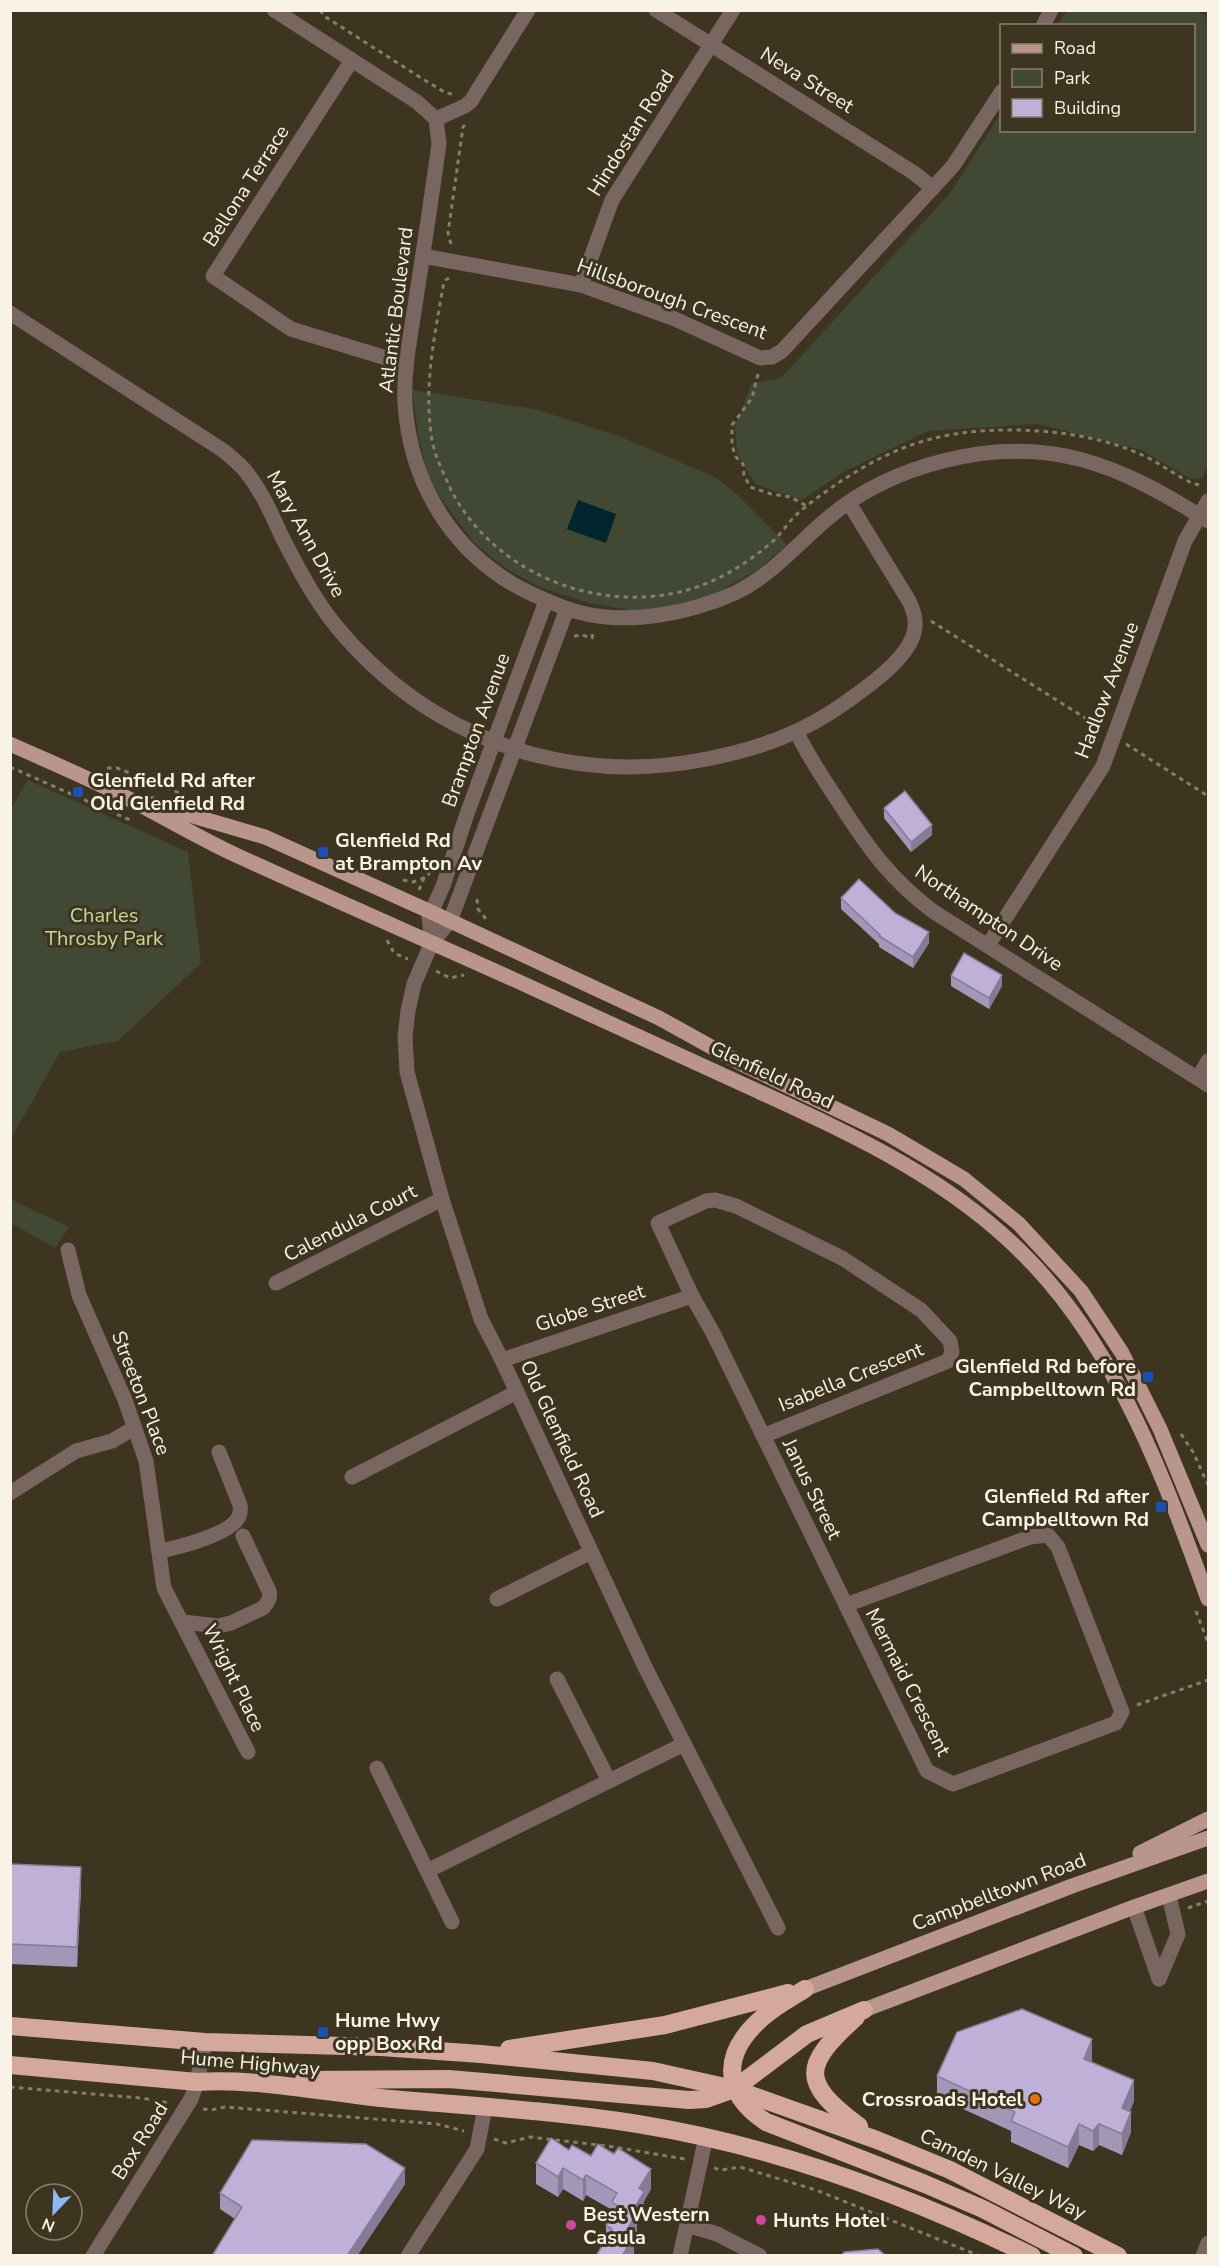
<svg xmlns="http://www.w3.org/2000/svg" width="1219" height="2266" font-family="'Nunito Sans',sans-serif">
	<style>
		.green { fill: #414833 }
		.water { fill: #00252d }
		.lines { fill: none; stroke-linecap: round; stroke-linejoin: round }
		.path { stroke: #857e6c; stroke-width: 3; stroke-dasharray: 4.5 4.5; stroke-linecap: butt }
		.minor { stroke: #796661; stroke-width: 15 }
		.major { stroke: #ba958b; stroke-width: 15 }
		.highway { stroke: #d4a89b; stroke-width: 18 }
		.wall { fill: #a397b8 }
		.shaded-wall { fill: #857b96 }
		.building { fill: #beb0d6; stroke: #857b96; stroke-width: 1.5 }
		.transit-dot { fill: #1a4fb4; stroke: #3d3520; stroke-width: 2 }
		.food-dot { fill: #e8710a; stroke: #3d3520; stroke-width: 2 }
		.hotel-dot { fill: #d1479c; stroke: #3d3520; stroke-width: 2 }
		.labels { text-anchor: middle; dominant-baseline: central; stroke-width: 6; stroke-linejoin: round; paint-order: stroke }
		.street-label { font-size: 20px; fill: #f8f3e6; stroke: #3d3520 }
		.poi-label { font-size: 20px; font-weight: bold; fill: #f8f3e6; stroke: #3d3520; text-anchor: start }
		.park-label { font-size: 20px; fill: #c6da9b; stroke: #3d3520 }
	</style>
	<rect width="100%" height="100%" fill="#3d3520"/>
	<!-- green -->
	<g class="green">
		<polygon points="1067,11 1197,11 1208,18 1208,467 1202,478 1191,479 1141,450 1037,424 928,431 842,473 802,500 755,484 737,453 735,426 752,383 781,378 951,192 1001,113 1002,130 1194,130 1194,26 1057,25"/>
		<polygon points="412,390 535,409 619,436 715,477 740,497 787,545 756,571 711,596 657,609 629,610 589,603 537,586 505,568 473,542 443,501 428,477 419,439"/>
		<polygon points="28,780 188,852 201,963 118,1041 60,1052 11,1139 11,808"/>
		<polygon points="10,1199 69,1227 55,1248 11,1223"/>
	</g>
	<!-- water -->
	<polygon class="water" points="578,500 616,514 606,543 567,529"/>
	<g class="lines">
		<!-- path -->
		<g class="path">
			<polyline points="320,10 324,16 426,81 446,93 452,94"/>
			<polyline points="451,244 448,233 463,127 465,125"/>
			<path d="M449,278L444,281C435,335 423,385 432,440C435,457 444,474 451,490C495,575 602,617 694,588C722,579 749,562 772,542C780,535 786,526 793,518C804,507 818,497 831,488C861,467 895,448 931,439C991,423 1085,428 1142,455C1158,462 1172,473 1188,481C1193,484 1198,484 1203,487"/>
			<polyline points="758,374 752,398 732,425 732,444 735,456 743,464 744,475 750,487 771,494 790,497 807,506"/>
			<polyline points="931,621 1101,728"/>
			<polyline points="574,636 582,635 592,638 593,630"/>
			<polyline points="1126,744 1208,796"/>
			<polyline points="10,767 130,820"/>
			<polyline points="107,768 117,768 182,794"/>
			<polyline points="403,880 413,882 424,878 429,879"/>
			<polyline points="419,890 424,878 430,873"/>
			<polyline points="477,899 478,909 486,919"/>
			<polyline points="387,940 394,953 408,959"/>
			<polyline points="436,971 450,978 464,975"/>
			<polyline points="1181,1434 1193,1452 1208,1485"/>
			<polyline points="1196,1611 1208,1643"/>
			<polyline points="1137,1705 1208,1680"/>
			<polyline points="1188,1908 1208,1901"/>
			<polyline points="10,2087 141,2098 170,2103"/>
			<polyline points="203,2109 211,2110 225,2107 437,2124 464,2131"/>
			<polyline points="494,2139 506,2143 530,2137 607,2146 685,2159"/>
			<polyline points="714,2168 721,2170 740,2167 816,2190 980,2256"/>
		</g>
		<!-- minor -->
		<g class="minor">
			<path d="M274,10L417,102L436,119L439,144C432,193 425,243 417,292C412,329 403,367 405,404C411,491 460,564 541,598C554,604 568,610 582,613C629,625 691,613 735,593C771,576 796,545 827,519C859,491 902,471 943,461C1049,434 1120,465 1208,521"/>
			<polyline points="656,10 914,173 933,188"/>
			<polyline points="1043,26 1051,10"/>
			<polyline points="352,60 213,276 291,329 406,364"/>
			<polyline points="436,119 465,106 471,101 528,10"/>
			<polyline points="423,256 581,285 675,319 760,358 772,357 782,351 953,166 1002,91"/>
			<polyline points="581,285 612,200 733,10"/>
			<path d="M10,313L224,451C232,458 241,465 247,473C262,492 272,515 282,537C298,568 314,599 336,626C428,738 566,787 707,759C761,748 804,733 849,700C870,685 913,655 915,627C916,618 913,609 909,601L849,503"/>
			<polyline points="567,609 450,921 432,942 414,984 408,1011 405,1036 407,1072 442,1199 481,1319 502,1360 645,1667 778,1928"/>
			<path d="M797,733C809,758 825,781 840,804C869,849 891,880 934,912L1208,1085"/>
			<polyline points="432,942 429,917 443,886 468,811 546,601"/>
			<polyline points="988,945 1103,766 1185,541 1208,501"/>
			<polyline points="1198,1078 1208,1061"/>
			<polyline points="68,1250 79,1295 125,1400 146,1461 164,1588 248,1752"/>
			<polyline points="276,1283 442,1199"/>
			<polyline points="502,1360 692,1296"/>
			<polyline points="763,1436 948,1361 952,1352 950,1341 921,1310 842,1258 736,1206 715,1200 706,1201 658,1223 692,1296 713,1333 927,1771 953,1784 1116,1723 1122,1712 1058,1547 1048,1535 1030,1537 846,1605"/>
			<polyline points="352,1477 517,1392"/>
			<polyline points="10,1493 76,1451 112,1441 134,1428"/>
			<path d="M159,1551C177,1548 222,1536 235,1522C240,1517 241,1511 240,1505L219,1452"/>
			<polyline points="497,1599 591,1552"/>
			<path d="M183,1622L218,1626L231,1623L263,1608C268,1602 271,1598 269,1591L243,1536"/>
			<polyline points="557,1679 609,1781"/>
			<polyline points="377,1768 452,1922"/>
			<polyline points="427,1871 684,1744"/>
			<polyline points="1134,1907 1159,1979"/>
			<polyline points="1159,1979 1178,1934 1169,1896"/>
			<polyline points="687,2225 717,2234 760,2256"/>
			<polyline points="93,2256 191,2099 197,2082 205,2042"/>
			<polyline points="408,2256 477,2149 485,2107"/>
			<polyline points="680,2256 706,2137"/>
			<polyline points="1203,2256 1208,2243"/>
		</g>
		<!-- major -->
		<g class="major">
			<path d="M10,744C50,762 91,779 129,799C166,818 201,839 238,856C334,900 431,942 526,985C601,1019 676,1053 751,1088C851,1134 952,1179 1030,1261C1118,1352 1166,1482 1208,1599"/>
			<polyline points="152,804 265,837 431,912 659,1018 742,1064 888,1134 964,1179 1019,1224 1081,1291 1122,1353 1160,1429 1208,1545"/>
			<polyline points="1140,1853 1208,1819"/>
			<polyline points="805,1989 1072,1886 1208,1838"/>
			<polyline points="864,2010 1134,1907 1208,1881"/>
		</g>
		<!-- highway -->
		<g class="highway">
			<path d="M805,1989C791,1998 775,2006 762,2018C722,2053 721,2092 766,2122L925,2184L983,2209L1074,2256"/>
			<path d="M856,2017C802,2066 800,2082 859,2126"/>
			<polyline points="10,2026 205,2042 381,2047 481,2054 653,2071 734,2089 877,2140 950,2170 1118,2256"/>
			<polyline points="509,2049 665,2025 788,1993"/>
			<path d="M10,2065L197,2082C261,2078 326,2093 390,2099C473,2106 556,2111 638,2124C774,2146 908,2195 1032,2256"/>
			<polyline points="304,2080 449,2079 689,2100 706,2099 734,2089 807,2034 864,2010"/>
		</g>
	</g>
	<!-- wall -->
	<g class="wall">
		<polygon points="884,808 932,835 911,852 884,818"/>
		<polygon points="841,898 895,913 929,943 913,968 879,947 879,944 841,909"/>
		<polygon points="951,976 1002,986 989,1009 951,986"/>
		<polygon points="10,1864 81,1888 77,1967 10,1964"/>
		<polygon points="1092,2060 1091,2062 1134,2101 1130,2111 1131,2132 1122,2155 1099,2145 1093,2151 1079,2145 1068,2168 1011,2142 1011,2131 937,2097 937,2076"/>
		<polygon points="569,2150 591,2156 651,2189 644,2201 644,2212 637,2223 637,2234 634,2240 634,2256 606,2238 606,2225 612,2217 612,2210 586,2195 583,2201 563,2189 558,2197 536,2184 536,2163"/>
		<polygon points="405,2184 357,2256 212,2256 235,2219 220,2209 220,2193"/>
	</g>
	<!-- shaded-wall -->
	<g class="shaded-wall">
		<polygon points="932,825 932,835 911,852 911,842"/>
		<polygon points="929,932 929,943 913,968 913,957"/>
		<polygon points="1002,975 1002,986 989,1009 989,998"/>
		<polygon points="81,1867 81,1888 77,1967 77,1947"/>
		<polygon points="1092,2039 1092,2060 1084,2079 1084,2059"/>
		<polygon points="1134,2080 1134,2101 1122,2129 1122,2108"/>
		<polygon points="1131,2112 1131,2132 1122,2155 1122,2134"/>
		<polygon points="1079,2124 1079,2145 1068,2168 1068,2147"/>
		<polygon points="1099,2124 1099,2145 1093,2151 1093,2131"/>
		<polygon points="405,2168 405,2184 357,2256 347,2256"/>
		<polygon points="563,2168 563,2189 558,2197 558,2177"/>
		<polygon points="651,2169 651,2189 644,2201 644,2212 637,2223 637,2234 634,2240 634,2256 622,2256 626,2231 639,2188"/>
		<polygon points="586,2175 586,2195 583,2201 583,2180"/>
	</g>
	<!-- building -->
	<g class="building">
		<polygon points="905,791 932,825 911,842 884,808"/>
		<polygon points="859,879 895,913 929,932 913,957 879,936 880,935 841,898"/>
		<polygon points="964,953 1002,975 989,998 951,976"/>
		<polygon points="10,1864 81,1867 77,1947 10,1944"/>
		<polygon points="1022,2009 1092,2039 1084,2059 1134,2080 1122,2108 1131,2112 1122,2134 1099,2124 1093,2131 1079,2124 1068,2147 1011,2121 1015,2112 937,2076 957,2032"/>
		<polygon points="551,2138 569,2150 572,2145 591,2156 598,2144 614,2154 618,2148 651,2169 639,2188 644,2192 633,2210 637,2213 626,2231 634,2236 622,2256 596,2256 612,2229 606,2225 618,2206 612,2202 617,2193 586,2175 583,2180 563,2168 558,2177 536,2163"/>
		<polygon points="252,2140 366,2144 405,2168 347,2256 212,2256 242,2207 220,2193"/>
		<polygon points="878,2249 886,2256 841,2256 844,2252"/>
	</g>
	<!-- markers -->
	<g class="transit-dot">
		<rect x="72" y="786" width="12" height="12" rx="3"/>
		<rect x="317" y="846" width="12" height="12" rx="3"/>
		<rect x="1142" y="1371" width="12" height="12" rx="3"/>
		<rect x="1155" y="1501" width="12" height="12" rx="3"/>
		<rect x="317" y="2026" width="12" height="12" rx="3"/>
	</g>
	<circle class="food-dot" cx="1035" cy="2099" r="6"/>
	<g class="hotel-dot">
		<circle cx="761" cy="2220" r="6"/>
		<circle cx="571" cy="2225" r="6"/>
	</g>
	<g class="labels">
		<!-- street labels -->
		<g class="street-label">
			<text transform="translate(807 80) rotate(32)">Neva Street</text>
			<text transform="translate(631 133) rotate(-58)">Hindostan Road</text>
			<text transform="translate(246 186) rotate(-57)">Bellona Terrace</text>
			<text transform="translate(672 299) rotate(20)">Hillsborough Crescent</text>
			<text transform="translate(396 310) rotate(-83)">Atlantic Boulevard</text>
			<text transform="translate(306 534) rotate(61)">Mary Ann Drive</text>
			<text transform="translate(1107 690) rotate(-69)">Hadlow Avenue</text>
			<text transform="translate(476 730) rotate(-70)">Brampton Avenue</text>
			<text transform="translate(989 918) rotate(34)">Northampton Drive</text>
			<text transform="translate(772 1075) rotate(25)">Glenfield Road</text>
			<text transform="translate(350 1223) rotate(-27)">Calendula Court</text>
			<text transform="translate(590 1308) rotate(-18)">Globe Street</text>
			<text transform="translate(851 1377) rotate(-22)">Isabella Crescent</text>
			<text transform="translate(141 1393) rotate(69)">Streeton Place</text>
			<text transform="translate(562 1439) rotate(65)">Old Glenfield Road</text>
			<text transform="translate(812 1489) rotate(64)">Janus Street</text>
			<text transform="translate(234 1678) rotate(64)">Wright Place</text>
			<text transform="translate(908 1682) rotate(63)">Mermaid Crescent</text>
			<text transform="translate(999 1892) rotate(-21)">Campbelltown Road</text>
			<text transform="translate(250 2063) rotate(5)">Hume Highway</text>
			<text transform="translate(140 2141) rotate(-58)">Box Road</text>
			<text transform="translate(1003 2174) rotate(26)">Camden Valley Way</text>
		</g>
		<!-- poi labels -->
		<g class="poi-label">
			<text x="90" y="780">Glenfield Rd after<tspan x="90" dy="23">Old Glenfield Rd</tspan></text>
			<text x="335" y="840">Glenfield Rd<tspan x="335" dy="23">at Brampton Av</tspan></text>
			<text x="1136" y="1366" text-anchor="end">Glenfield Rd before<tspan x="1136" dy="23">Campbelltown Rd</tspan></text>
			<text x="1149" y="1496" text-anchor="end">Glenfield Rd after<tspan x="1149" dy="23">Campbelltown Rd</tspan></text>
			<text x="335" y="2020">Hume Hwy<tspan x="335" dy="23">opp Box Rd</tspan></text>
			<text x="1023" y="2099" text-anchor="end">Crossroads Hotel</text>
			<text x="583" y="2214">Best Western<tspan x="583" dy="23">Casula</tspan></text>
			<text x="773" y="2220">Hunts Hotel</text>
		</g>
		<!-- park labels -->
		<g class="park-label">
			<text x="104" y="915">Charles<tspan x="104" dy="23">Throsby Park</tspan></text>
		</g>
	</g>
	<!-- border -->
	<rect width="1219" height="2266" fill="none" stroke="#f8f3e6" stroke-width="24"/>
	<!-- legend -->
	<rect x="1000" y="24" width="195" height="108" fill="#3d3520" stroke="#88816f" stroke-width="1.5"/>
	<rect x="1012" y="44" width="30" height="9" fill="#ba958b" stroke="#88816f" stroke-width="1.5"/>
	<text x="1054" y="54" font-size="18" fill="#f8f3e6">Road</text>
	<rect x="1012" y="69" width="30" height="18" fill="#414833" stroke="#88816f" stroke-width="1.5"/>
	<text x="1054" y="84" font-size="18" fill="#f8f3e6">Park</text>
	<rect x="1012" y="99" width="30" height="18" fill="#beb0d6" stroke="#88816f" stroke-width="1.5"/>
	<text x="1054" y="114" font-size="18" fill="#f8f3e6">Building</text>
	<!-- north arrow -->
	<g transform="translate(54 2212) rotate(203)"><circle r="28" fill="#3d3520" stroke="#88816f" stroke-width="1.5"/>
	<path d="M0-4.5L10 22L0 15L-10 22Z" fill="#8abafc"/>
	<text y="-9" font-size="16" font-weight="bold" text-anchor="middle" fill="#f8f3e6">N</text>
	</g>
</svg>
